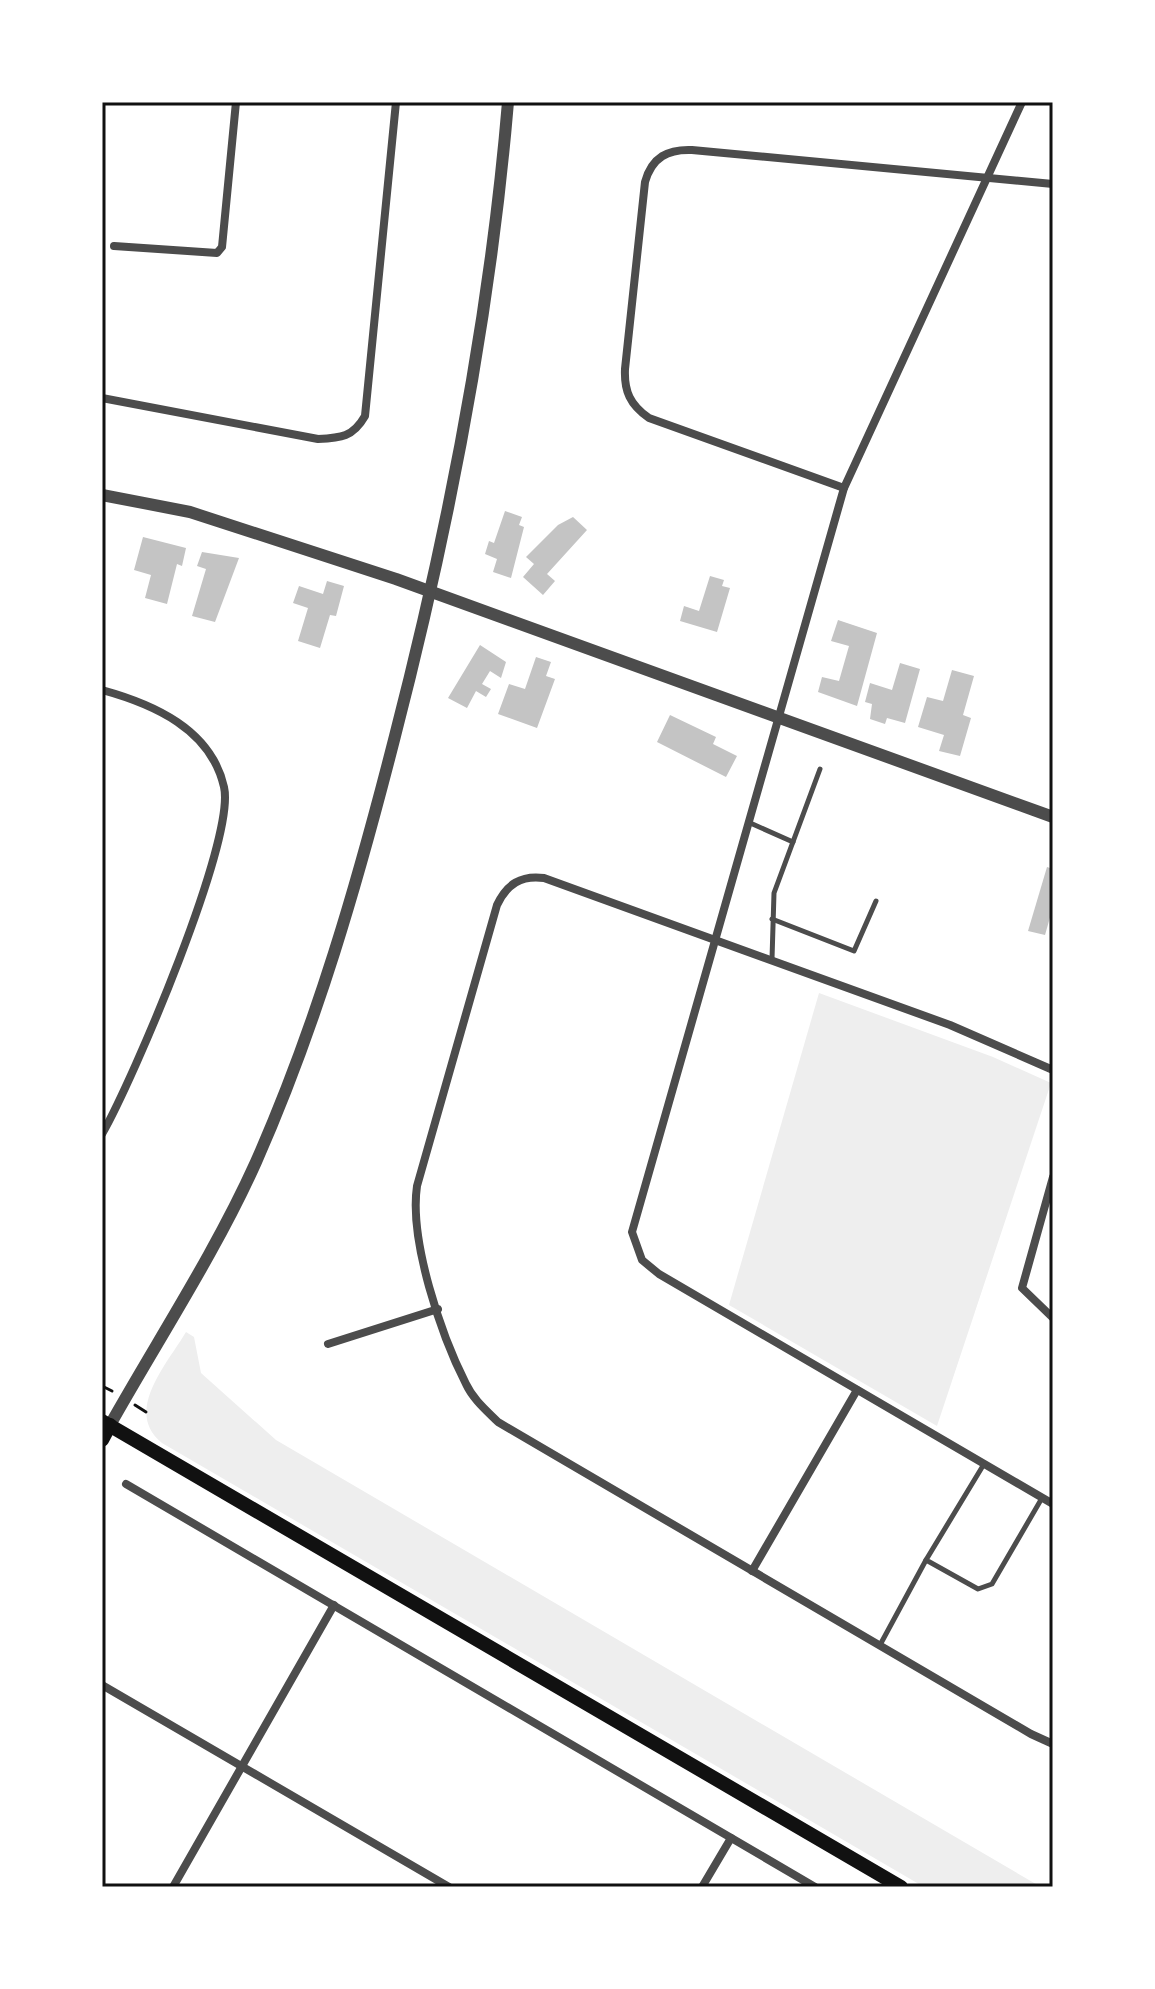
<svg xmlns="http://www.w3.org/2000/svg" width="1155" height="1989" font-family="Poppins,sans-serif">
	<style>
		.green { fill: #eee }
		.building { fill: #c4c4c4 }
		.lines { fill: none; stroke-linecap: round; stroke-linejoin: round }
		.path { stroke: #111; stroke-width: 3 }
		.service { stroke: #4c4c4c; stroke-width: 5 }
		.minor { stroke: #4c4c4c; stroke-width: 8 }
		.tertiary { stroke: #4c4c4c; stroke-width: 12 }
		.secondary { stroke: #111; stroke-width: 14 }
		.primary { stroke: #111; stroke-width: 14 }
		.neatline { fill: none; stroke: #111; stroke-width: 3 }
	</style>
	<rect width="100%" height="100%" fill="#fff"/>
	<!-- green -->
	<g class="green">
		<polygon points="819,993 993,1057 1051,1083 937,1426 729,1305"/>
		<path d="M186,1332L194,1337L201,1373L276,1440L1041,1887H924L162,1443C123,1412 167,1364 186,1332Z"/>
	</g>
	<!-- building -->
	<g class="building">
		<polygon points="505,511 522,517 519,525 524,527 511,578 493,572 497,559 485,554 489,541 494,543"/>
		<polygon points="573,517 587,530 547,574 555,581 543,595 523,577 534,564 526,557 558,525"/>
		<polygon points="143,537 186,548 182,566 177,564 167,604 145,598 151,575 134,570"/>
		<polygon points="202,552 239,558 215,622 192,616 206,569 197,566"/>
		<polygon points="710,576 724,580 722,586 730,588 717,632 680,621 684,606 699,611"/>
		<polygon points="327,581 344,586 336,616 330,615 320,648 298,641 308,608 293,603 299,586 323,594"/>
		<polygon points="838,620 877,633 857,706 818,692 822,677 839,681 849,646 831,641"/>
		<polygon points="480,645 506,662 501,678 490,671 482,684 491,689 486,697 476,691 467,708 448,698"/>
		<polygon points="536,657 551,662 546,676 555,679 537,728 498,714 509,684 525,689"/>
		<polygon points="900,663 920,669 905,723 887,718 885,724 870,719 872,704 865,702 870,683 892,690"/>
		<polygon points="952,670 974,676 963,715 971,718 960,756 939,751 944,735 918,727 927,697 943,701"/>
		<polygon points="670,715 716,737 713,744 737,756 726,777 657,742"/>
		<polygon points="1047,867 1053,869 1053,907 1045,935 1028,931"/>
	</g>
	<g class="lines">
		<!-- path -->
		<g class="path">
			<polyline points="104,1387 112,1391"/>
			<polyline points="135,1405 146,1412"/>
		</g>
		<!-- service -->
		<g class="service">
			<polyline points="748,822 793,842"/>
			<polyline points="772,919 854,951 876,901"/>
			<polyline points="772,959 774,893 820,769"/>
			<polyline points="984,1464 926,1560 978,1589 992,1584 1042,1498"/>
			<polyline points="880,1645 926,1560"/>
		</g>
		<!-- minor -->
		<g class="minor">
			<polyline points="1022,102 844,488 632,1232 642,1260 659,1274 1053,1504"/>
			<polyline points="114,246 217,253 222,247 236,102"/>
			<path d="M102,398L318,439C341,438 353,437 365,416L396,102"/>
			<path d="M844,488L649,418C630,405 624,391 625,369L645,182C652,157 668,149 692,150L1053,184"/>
			<path d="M102,690C153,704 211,729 224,787C236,839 133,1080 102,1134"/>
			<path d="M1053,1070L950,1025L544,878C521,875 507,884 497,905L417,1186C409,1240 441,1335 466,1384C473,1399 486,1410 498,1422L1031,1734L1053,1744"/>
			<polyline points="1053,1177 1022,1288 1053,1318"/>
			<polyline points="328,1344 438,1309"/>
			<polyline points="126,1484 815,1887"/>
			<polyline points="752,1571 857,1390"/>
			<polyline points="102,1685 449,1887"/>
			<polyline points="173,1887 334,1605"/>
			<polyline points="702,1887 731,1838"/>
		</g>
		<!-- tertiary -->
		<g class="tertiary">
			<polyline points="102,495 190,512 396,579 1053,817"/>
			<path d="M110,1425C159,1338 215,1253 256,1162C317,1024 358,881 395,736C449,527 490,317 508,102"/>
		</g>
		<!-- secondary -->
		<polyline class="secondary" points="102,1440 110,1425"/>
		<!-- primary -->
		<polyline class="primary" points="102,1421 901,1887"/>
	</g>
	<!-- border -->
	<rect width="1155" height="1989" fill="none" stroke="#ffffff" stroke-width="208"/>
	<rect x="104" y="104" width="947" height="1781" class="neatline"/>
</svg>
